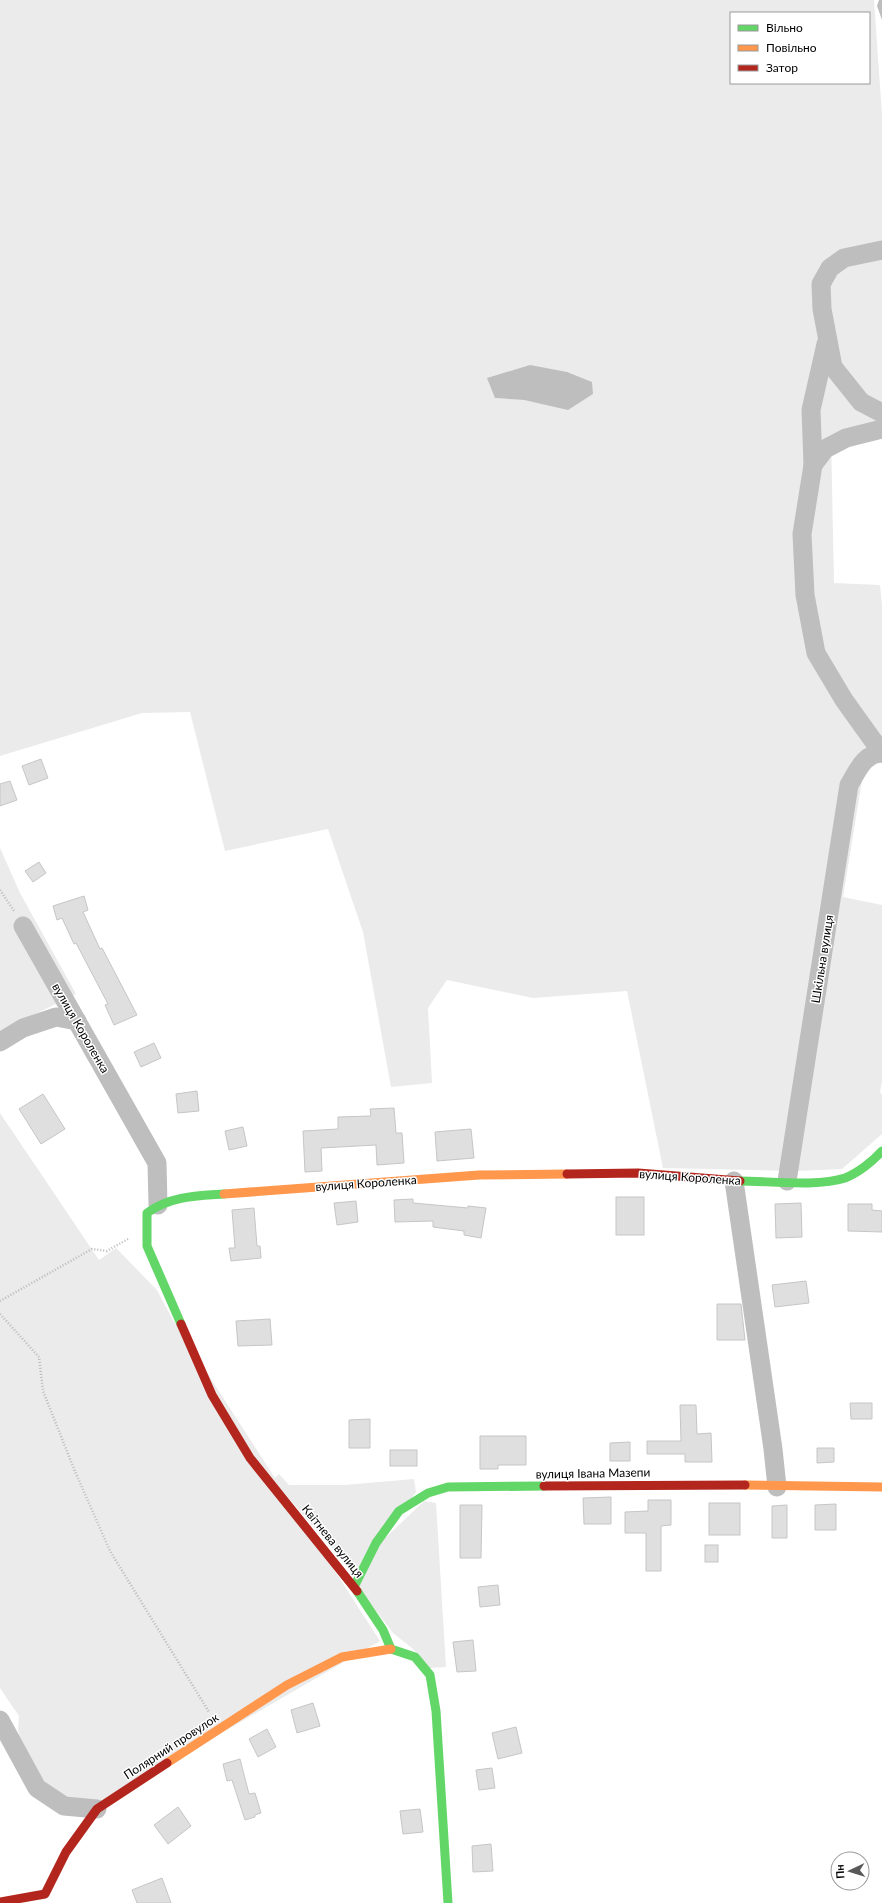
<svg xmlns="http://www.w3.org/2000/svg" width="882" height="1903" font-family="Lato,sans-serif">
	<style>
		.green { fill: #ebebeb; fill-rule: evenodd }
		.water { fill: #bebebe }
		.building { fill: #dfdfdf; stroke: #c6c6c6 }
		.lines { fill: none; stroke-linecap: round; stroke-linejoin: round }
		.path { stroke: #b9b9b9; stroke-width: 2.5; stroke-dasharray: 1 2; stroke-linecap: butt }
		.street { stroke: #bebebe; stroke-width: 19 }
		.fast { stroke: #63d668; stroke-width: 9 }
		.slow { stroke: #ff974d; stroke-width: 9 }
		.jam { stroke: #b3261e; stroke-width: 9 }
		.labels { text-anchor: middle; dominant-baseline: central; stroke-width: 3; stroke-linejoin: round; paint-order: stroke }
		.street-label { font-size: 12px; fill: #000; stroke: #fff }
	</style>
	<rect width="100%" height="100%" fill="#fff"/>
	<!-- green -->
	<g class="green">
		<path d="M0,0H874L882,115V427L831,437L834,583L880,585L882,606V755L865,762L843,897L882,905V1082L880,1092L882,1095V1134L842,1169L797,1171L663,1168L627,991L533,998L447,980L428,1008L432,1083L391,1087L363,932L328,829L225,851L190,712L142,713L0,756ZM731,13H869V83H731ZM593,394L568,409L524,400L495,398Z"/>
		<polygon points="0,848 20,893 76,994 13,1025 0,1034"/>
		<polygon points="0,1113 99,1260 116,1248 157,1290 173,1320 380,1641 94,1807 57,1799 23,1754 18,1729 19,1716 0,1688"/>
		<polygon points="279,1474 289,1485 344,1485 414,1479 416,1492 355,1575 273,1480"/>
		<polygon points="424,1501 436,1503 446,1667 430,1668 412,1648 393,1633 358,1587 380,1543"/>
	</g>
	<!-- water -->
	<g class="water">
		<polygon points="879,0 882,0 882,20 877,6"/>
		<polygon points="530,365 567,372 592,382 593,394 568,410 524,400 495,398 487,378"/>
	</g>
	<!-- building -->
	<g class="building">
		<polygon points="41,759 48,778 29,785 22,766"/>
		<polygon points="10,781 17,800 0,806 0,784"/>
		<polygon points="39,862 46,873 33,882 25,871"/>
		<polygon points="84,896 88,910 83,912 100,949 102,948 137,1015 114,1025 105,1005 108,1004 76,943 74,944 62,918 57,920 53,906"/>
		<polygon points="154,1043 161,1058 141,1067 134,1052"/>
		<polygon points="197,1091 199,1111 178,1113 176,1094"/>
		<polygon points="43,1094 65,1129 41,1144 19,1109"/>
		<polygon points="394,1108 396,1133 402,1133 404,1163 377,1165 376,1145 321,1148 322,1171 305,1172 303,1131 338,1129 338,1117 371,1116 370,1109"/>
		<polygon points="243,1127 247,1146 229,1150 225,1131"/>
		<polygon points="471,1129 474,1158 437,1161 435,1132"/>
		<rect x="616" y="1197" width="28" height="38"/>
		<polygon points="413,1199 413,1203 468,1208 468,1206 486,1208 481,1238 464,1235 464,1231 433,1227 433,1221 395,1222 394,1200"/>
		<polygon points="356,1201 358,1222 337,1225 334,1203"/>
		<polygon points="801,1203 802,1237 776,1238 775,1204"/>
		<polygon points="848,1204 872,1204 872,1210 882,1211 882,1232 848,1231"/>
		<polygon points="254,1208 257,1246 260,1246 261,1258 231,1261 229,1248 235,1248 232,1210"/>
		<polygon points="806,1281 809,1303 775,1307 772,1285"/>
		<polygon points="717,1304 741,1304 745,1340 717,1340"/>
		<polygon points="270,1319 272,1345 238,1346 236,1321"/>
		<polygon points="850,1403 872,1403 872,1419 851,1419"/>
		<polygon points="680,1405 696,1405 697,1434 711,1433 712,1462 685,1462 685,1454 647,1454 647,1441 681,1441"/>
		<polygon points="370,1419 370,1448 349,1448 349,1420"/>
		<polygon points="480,1436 526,1436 526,1465 498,1465 498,1469 480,1469"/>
		<polygon points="630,1442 630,1461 610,1461 610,1443"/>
		<polygon points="817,1448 834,1448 834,1462 817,1463"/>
		<rect x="390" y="1450" width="27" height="16"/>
		<polygon points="611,1497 611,1524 584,1524 583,1498"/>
		<polygon points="648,1500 671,1500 671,1525 661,1526 661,1571 646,1571 646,1533 625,1533 625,1512 648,1511"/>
		<rect x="709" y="1503" width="31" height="32"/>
		<polygon points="836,1504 836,1530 815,1530 815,1505"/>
		<polygon points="460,1505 482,1505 481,1558 460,1558"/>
		<polygon points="787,1505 787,1538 772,1538 772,1506"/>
		<rect x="705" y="1545" width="13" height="17"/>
		<polygon points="498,1585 500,1605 480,1607 478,1587"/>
		<polygon points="473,1640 476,1671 457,1672 453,1642"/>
		<polygon points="313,1703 320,1726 297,1733 291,1710"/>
		<polygon points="516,1727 522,1753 498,1759 492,1733"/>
		<polygon points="267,1729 276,1747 258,1757 249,1739"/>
		<polygon points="240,1759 249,1794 255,1793 261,1813 255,1815 255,1817 245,1820 232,1780 227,1781 223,1764"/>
		<polygon points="492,1768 495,1788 479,1790 476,1770"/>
		<polygon points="178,1807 191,1826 168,1844 154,1825"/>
		<polygon points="420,1809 423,1832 403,1834 400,1811"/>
		<polygon points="491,1844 493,1871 473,1872 472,1846"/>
		<polygon points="162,1878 171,1903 137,1903 132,1890"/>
	</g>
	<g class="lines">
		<!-- path -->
		<g class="path">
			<polyline points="0,890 14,911"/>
			<polyline points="0,1301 92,1249 107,1251 128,1239"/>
			<polyline points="0,1314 39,1357 43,1391 74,1469 110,1551 209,1712"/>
		</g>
		<!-- street -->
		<g class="street">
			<polyline points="882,250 844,258 830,268 821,284 822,309 833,367 861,402 882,413"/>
			<polyline points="882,429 846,438 825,449 813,465 802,534 805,595 816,653 844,700 882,753"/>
			<polyline points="813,465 811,410 826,344"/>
			<polyline points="23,926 157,1163 158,1205"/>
			<polyline points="0,1042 23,1028 56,1017 77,1021"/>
			<polyline points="734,1181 773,1449 777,1487"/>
			<path d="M787,1181L849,785C857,772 864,753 882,753"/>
			<polyline points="0,1720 37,1788 64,1806 97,1809"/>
		</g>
		<!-- fast -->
		<g class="fast">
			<path d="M740,1181C769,1181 818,1187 845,1178C858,1173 873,1161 882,1151"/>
			<path d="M181,1324L147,1246V1213C170,1196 197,1196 224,1194"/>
			<polyline points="354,1587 376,1543 399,1511 428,1493 448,1487 544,1486"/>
			<polyline points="357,1591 383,1630 391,1649 415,1657 430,1675 436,1711 448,1903"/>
		</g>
		<!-- slow -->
		<g class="slow">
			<polyline points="224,1194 479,1175 567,1174"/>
			<polyline points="745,1485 882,1487"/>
			<polyline points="167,1763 287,1685 342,1657 391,1649"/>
		</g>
		<!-- jam -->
		<g class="jam">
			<polyline points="567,1174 638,1173 740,1181"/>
			<polyline points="181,1324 212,1395 250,1458 357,1591"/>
			<polyline points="544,1486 745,1485"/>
			<polyline points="0,1902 45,1894 66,1852 97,1809 167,1763"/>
		</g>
	</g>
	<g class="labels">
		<!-- street labels -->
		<g class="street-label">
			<text transform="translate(822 959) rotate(-81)">Шкільна вулиця</text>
			<text transform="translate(81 1028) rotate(60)">вулиця Короленка</text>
			<text transform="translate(690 1177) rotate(4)">вулиця Короленка</text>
			<text transform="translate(366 1183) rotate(-4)">вулиця Короленка</text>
			<text transform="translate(593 1473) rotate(-1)">вулиця Івана Мазепи</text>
			<text transform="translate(333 1541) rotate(51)">Квітнева вулиця</text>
			<text transform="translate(171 1746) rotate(-33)">Полярний провулок</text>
		</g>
	</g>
	<!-- legend -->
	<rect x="730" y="12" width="140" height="72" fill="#ffffff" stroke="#999999"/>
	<rect x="738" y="25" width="20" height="6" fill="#63d668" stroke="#999999"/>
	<text x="766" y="32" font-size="12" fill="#000000">Вільно</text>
	<rect x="738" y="45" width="20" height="6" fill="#ff974d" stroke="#999999"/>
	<text x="766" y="52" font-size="12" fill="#000000">Повільно</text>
	<rect x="738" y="65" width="20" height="6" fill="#b3261e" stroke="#999999"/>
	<text x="766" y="72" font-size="12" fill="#000000">Затор</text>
	<!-- north arrow -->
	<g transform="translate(850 1871) rotate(266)"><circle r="19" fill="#ffffff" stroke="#999999"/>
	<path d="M0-3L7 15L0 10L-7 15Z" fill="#595959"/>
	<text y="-6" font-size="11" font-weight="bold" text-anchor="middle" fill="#000000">Пн</text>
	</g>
</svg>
